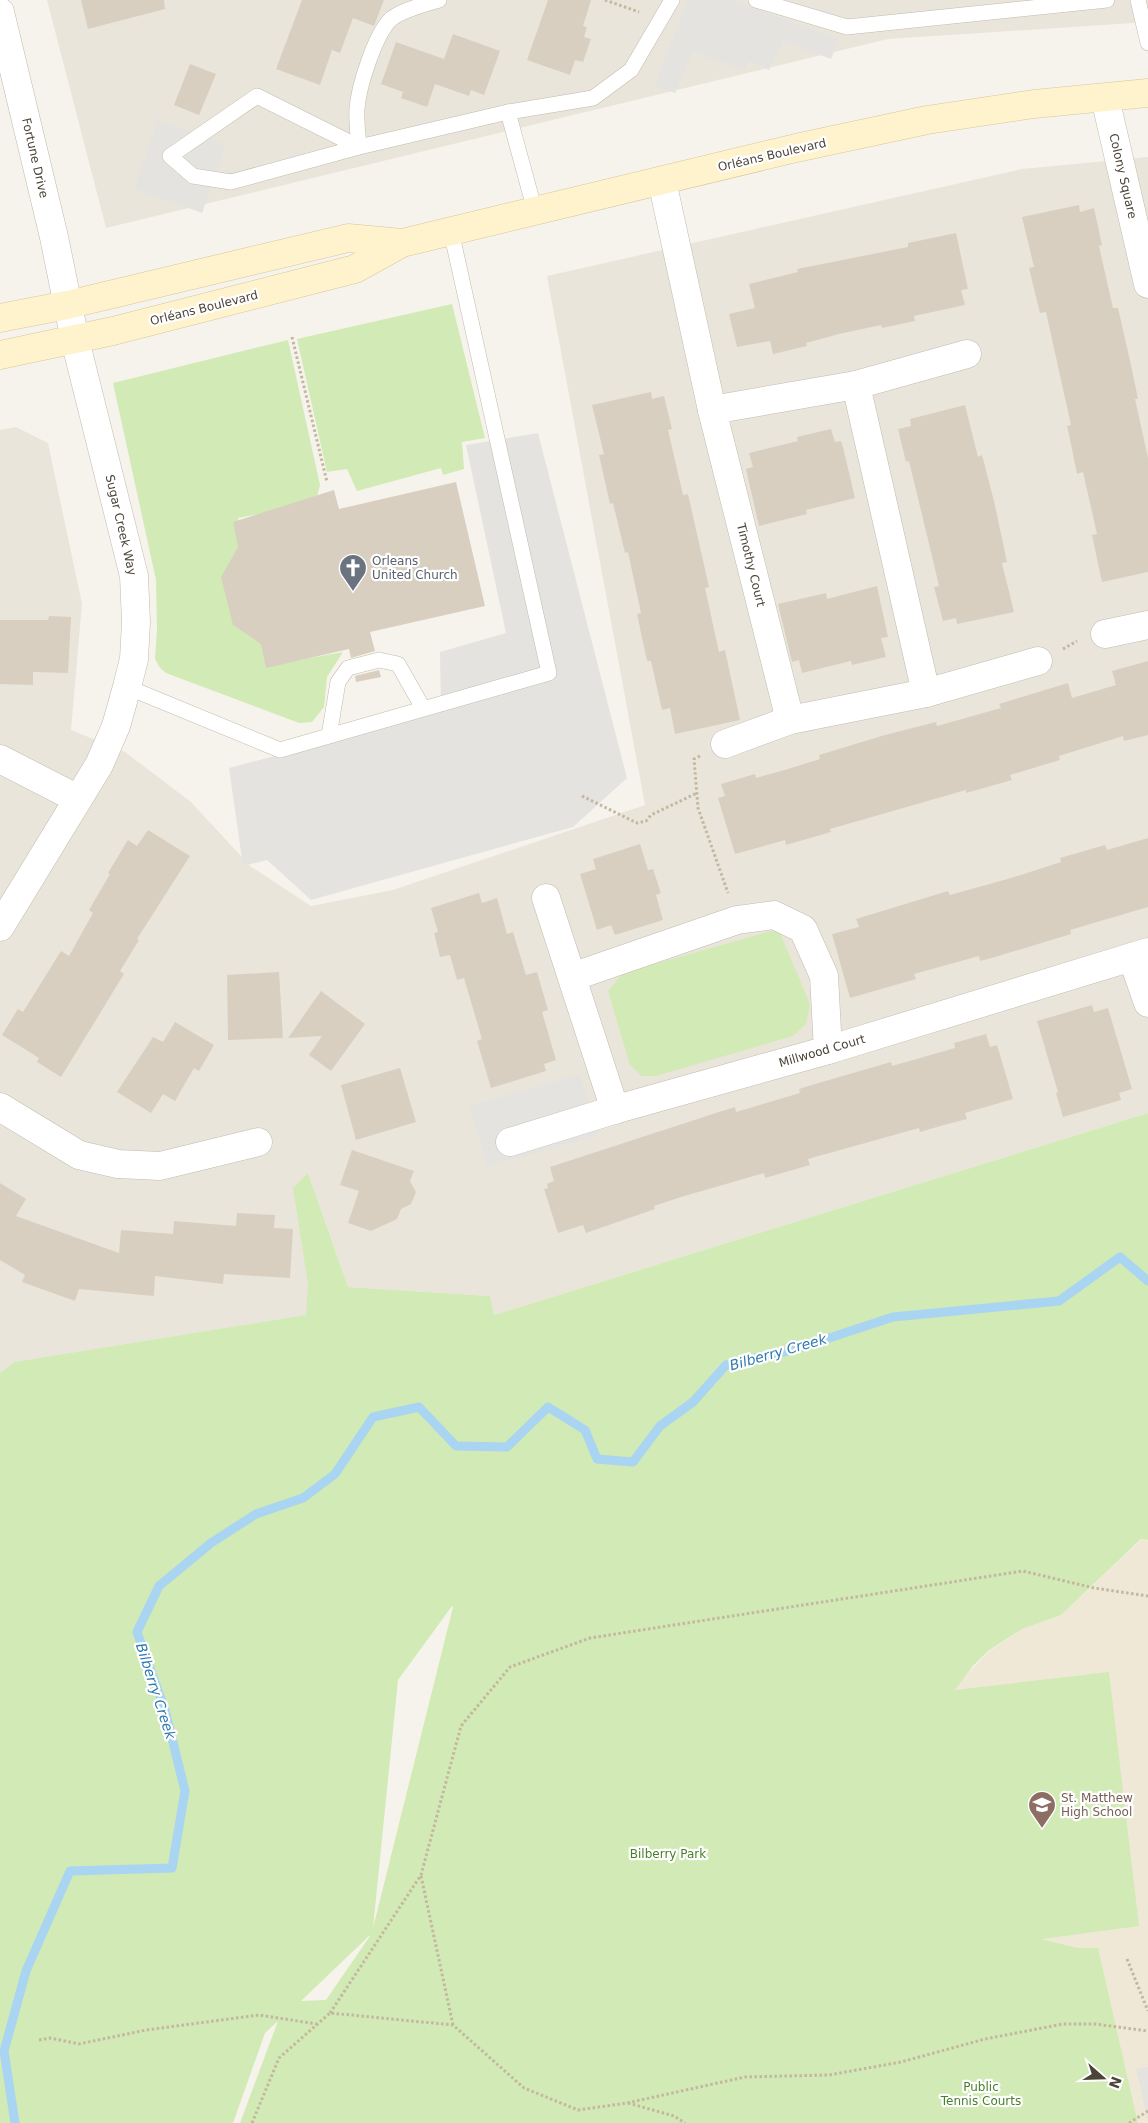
<svg xmlns="http://www.w3.org/2000/svg" width="1148" height="2123" font-family="'DejaVu Sans',sans-serif">
	<style>
		.residential { fill: #eae5da }
		.education { fill: #efe8d6 }
		.green { fill: #d2eab5; fill-rule: evenodd }
		.parking { fill: #e5e3e0 }
		.lines { fill: none; stroke-linecap: round; stroke-linejoin: round }
		.stream { stroke: #a9d4f2; stroke-width: 9 }
		.building { fill: #d8cfc1 }
		.service-casing { stroke: #c2bbae; stroke-width: 16 }
		.minor-casing { stroke: #c2bbae; stroke-width: 29 }
		.secondary-casing { stroke: #d6c79b; stroke-width: 29 }
		.path { stroke: #c4b79f; stroke-width: 3; stroke-dasharray: 2.5 2.5; stroke-linecap: butt }
		.service { stroke: #fff; stroke-width: 15 }
		.minor { stroke: #fff; stroke-width: 28 }
		.secondary { stroke: #fff3cd; stroke-width: 28 }
		.labels { text-anchor: middle; dominant-baseline: central; stroke-width: 4.5; stroke-linejoin: round; paint-order: stroke }
		.street-label { font-size: 12px; fill: #4b4439; stroke: #fff }
		.worship-label { font-size: 12px; fill: #5b616d; stroke: #fff; text-anchor: start }
		.education-label { font-size: 12px; fill: #785e54; stroke: #fff; text-anchor: start }
		.park-label { font-size: 12px; fill: #4a7f2a; stroke: #fff }
		.water-label { font-size: 14px; font-style: italic; fill: #2e7ab2; stroke: #fff }
	</style>
	<rect width="100%" height="100%" fill="#f6f3ec"/>
	<!-- residential -->
	<g class="residential">
		<polygon points="47,0 1148,0 1148,22 888,39 106,228"/>
		<polygon points="1148,157 1148,1113 494,1315 489,1296 348,1287 308,1173 308,1284 307,1315 14,1362 0,1373 0,430 16,427 48,443 82,604 71,730 125,752 191,802 250,866 311,906 393,890 645,805 547,276 1022,169"/>
	</g>
	<!-- education -->
	<polygon class="education" points="1142,1539 1148,1541 1148,2123 1138,2123 1098,1949 1078,1948 1038,1938 950,1699 960,1682 988,1652 1022,1629 1061,1615"/>
	<!-- green -->
	<g class="green">
		<polygon points="452,304 485,438 462,442 464,469 443,475 441,468 357,491 347,469 327,472 297,339"/>
		<polygon points="288,340 320,485 317,497 318,502 238,518 272,665 343,652 327,677 324,707 312,722 299,723 166,673 160,668 155,659 157,629 156,580 113,383"/>
		<polygon points="771,931 780,933 810,1004 806,1024 793,1036 656,1076 641,1076 630,1065 608,991 623,973"/>
		<path d="M1148,1113V1540L1141,1539L1061,1615L1022,1629L988,1651L973,1666L955,1690L1109,1672L1139,1926L1042,1939L1078,1948H1098L1138,2123H240L278,2021L265,2033L233,2123H0V1373L14,1362L306,1315L308,1284L293,1188L308,1173L348,1287L490,1296L494,1315ZM452,1606L453,1607L373,1928L398,1680ZM370,1936L326,2000L301,2001L369,1936Z"/>
	</g>
	<!-- parking -->
	<g class="parking">
		<polygon points="688,0 732,0 839,39 831,59 783,41 769,70 749,61 744,70 693,52 675,93 654,86"/>
		<polygon points="158,120 226,144 202,213 134,189"/>
		<polygon points="538,433 627,778 573,827 311,900 267,860 243,866 229,768 441,712 440,652 506,633 466,445"/>
		<polygon points="580,1074 598,1135 487,1167 470,1106"/>
		<polygon points="1148,2067 1148,2121 1136,2069"/>
	</g>
	<g class="lines">
		<!-- stream -->
		<polyline class="stream" points="15,2123 4,2051 26,1971 70,1871 172,1868 185,1791 165,1710 137,1632 159,1586 211,1543 256,1514 303,1498 335,1474 373,1417 419,1407 456,1446 507,1447 548,1407 585,1430 597,1459 633,1462 660,1426 693,1402 726,1365 796,1349 893,1317 1059,1301 1120,1257 1148,1281"/>
	</g>
	<!-- building -->
	<g class="building">
		<polygon points="81,0 164,0 165,9 88,29"/>
		<polygon points="302,0 384,0 374,26 353,18 340,53 332,50 320,85 276,69"/>
		<polygon points="548,0 591,0 583,26 587,27 584,37 591,39 583,62 575,60 570,75 527,60"/>
		<polygon points="453,34 500,51 484,95 471,90 469,96 435,84 427,107 401,98 403,92 381,84 396,42 444,59"/>
		<polygon points="190,64 216,74 199,115 174,105"/>
		<polygon points="1079,205 1080,212 1094,208 1102,245 1099,246 1113,308 1118,308 1131,365 1138,399 1135,399 1148,458 1148,572 1102,582 1092,535 1097,534 1083,472 1077,474 1072,449 1067,426 1071,425 1046,312 1040,313 1035,293 1029,268 1034,267 1022,217"/>
		<polygon points="956,233 968,289 961,290 965,305 914,316 915,321 882,328 881,325 839,334 806,343 807,346 773,354 770,341 737,347 729,314 755,308 749,284 798,272 797,269 908,247 908,243"/>
		<polygon points="651,392 652,399 664,396 672,429 668,430 683,495 688,494 709,587 705,588 719,652 725,650 740,720 675,734 670,708 662,710 651,661 647,661 637,614 641,613 628,552 625,553 613,503 610,504 599,455 604,454 592,405"/>
		<polygon points="965,405 978,457 982,455 994,501 1007,562 1002,563 1014,612 957,624 956,618 943,621 934,587 939,586 931,552 909,461 906,462 898,429 911,426 910,419"/>
		<polygon points="831,429 835,442 841,441 843,447 855,498 806,510 807,514 759,526 746,469 753,467 749,453 798,441 797,437"/>
		<polygon points="456,482 485,606 370,632 375,651 351,658 349,649 266,668 261,644 233,625 221,577 238,547 233,522 334,490 339,509"/>
		<polygon points="877,586 888,637 881,638 886,657 852,665 851,661 802,673 799,660 792,662 778,604 826,593 827,599"/>
		<polygon points="49,616 71,617 68,673 33,672 33,685 0,684 0,620 48,620"/>
		<polygon points="1148,661 1148,735 1124,741 1123,736 1059,756 1060,760 1010,775 1012,780 966,793 966,790 830,829 831,832 786,845 785,840 735,854 718,798 725,796 721,784 755,774 756,778 788,769 820,759 819,755 885,735 936,722 937,726 1001,708 999,704 1068,683 1072,698 1116,685 1112,671"/>
		<polygon points="379,670 381,677 356,682 355,676"/>
		<polygon points="148,830 190,856 137,939 139,940 120,971 124,974 61,1077 37,1062 39,1058 2,1035 18,1009 23,1012 61,951 69,956 93,913 89,910 110,874 108,873 128,840 137,846"/>
		<polygon points="1148,838 1148,907 1070,930 1071,934 995,957 980,961 979,956 914,974 916,979 850,998 832,934 859,927 856,919 948,891 950,895 1011,878 1061,862 1060,858 1105,845 1107,850"/>
		<polygon points="640,844 648,870 653,869 661,893 656,895 663,920 615,935 611,925 597,930 580,874 596,869 593,859"/>
		<polygon points="479,893 482,903 497,898 507,934 513,932 526,975 537,972 548,1010 542,1012 556,1060 544,1064 546,1071 491,1088 477,1041 482,1039 464,978 457,980 450,955 440,957 434,933 438,932 431,908"/>
		<polygon points="279,972 283,1038 228,1040 227,975"/>
		<polygon points="321,991 365,1024 331,1071 309,1055 322,1036 288,1038"/>
		<polygon points="1092,1005 1094,1012 1108,1008 1132,1089 1119,1093 1121,1100 1063,1117 1056,1093 1058,1092 1037,1021"/>
		<polygon points="175,1022 214,1045 199,1071 194,1068 175,1101 163,1094 151,1113 117,1092 153,1037 163,1042"/>
		<polygon points="986,1034 990,1047 997,1045 1013,1099 965,1113 967,1119 944,1125 920,1132 919,1128 808,1159 810,1165 765,1178 764,1173 681,1197 654,1206 655,1209 586,1233 583,1225 558,1233 544,1189 548,1188 547,1184 554,1181 550,1167 719,1112 735,1107 736,1112 800,1093 799,1089 815,1084 891,1062 892,1066 955,1048 954,1043"/>
		<polygon points="400,1068 416,1122 356,1140 341,1085"/>
		<polygon points="352,1150 414,1171 410,1181 416,1192 411,1204 401,1209 397,1219 371,1231 348,1223 359,1191 340,1185"/>
		<polygon points="0,1183 26,1199 16,1216 119,1253 121,1230 173,1234 174,1221 236,1226 237,1213 275,1215 274,1228 293,1229 290,1278 224,1274 223,1284 155,1276 154,1296 79,1289 75,1301 22,1282 25,1275 0,1260"/>
	</g>
	<g class="lines">
		<defs>
			<g id="service">
				<path d="M439,0C426,4 398,11 389,21C374,38 359,86 357,108C356,120 358,134 359,147L257,96L170,156L193,176L231,182L359,147L508,112L593,98L631,70L672,0"/>
				<polyline points="756,0 847,27 1107,0"/>
				<polyline points="1138,0 1148,43"/>
				<polyline points="508,112 535,211"/>
				<polyline points="127,687 280,750 549,673 451,231"/>
				<polyline points="329,736 338,682 348,668 379,660 398,664 423,708"/>
			</g>
			<g id="minor">
				<polyline points="0,12 54,237 75,340 134,576 136,622 134,659 127,687 116,726 99,765 0,927"/>
				<polyline points="1105,98 1148,284"/>
				<polyline points="662,181 712,410 790,720"/>
				<polyline points="712,410 856,385"/>
				<polyline points="1105,634 1148,625"/>
				<polyline points="926,693 856,385 967,354"/>
				<polyline points="725,744 790,720 926,693 1038,661"/>
				<polyline points="0,759 78,799"/>
				<polyline points="546,898 615,1110"/>
				<polyline points="1132,957 1148,1003"/>
				<polyline points="572,977 737,920 774,915 803,929 824,976 828,1050"/>
				<polyline points="0,1107 79,1155 118,1164 160,1166 258,1142"/>
				<polyline points="510,1142 617,1109 828,1050 1148,952"/>
			</g>
			<g id="secondary">
				<polyline points="0,318 67,305 348,238 402,243"/>
				<polyline points="0,355 113,331 355,269 402,243 796,148 927,120 1034,104 1148,93"/>
			</g>
		</defs>
		<!-- service casing -->
		<use href="#service" class="service-casing"/>
		<!-- minor casing -->
		<use href="#minor" class="minor-casing"/>
		<!-- secondary casing -->
		<use href="#secondary" class="secondary-casing"/>
		<!-- path -->
		<g class="path">
			<polyline points="605,0 639,12"/>
			<polyline points="292,337 327,482"/>
			<polyline points="1063,649 1077,641"/>
			<polyline points="700,756 694,759 698,808 728,893"/>
			<polyline points="582,796 637,823 646,821 651,815 697,793"/>
			<polyline points="421,1876 453,2025"/>
			<polyline points="1127,1959 1148,2011"/>
			<polyline points="330,2013 421,1875 461,1726 510,1667 590,1638 1023,1571 1094,1588 1148,1596"/>
			<polyline points="39,2040 50,2038 79,2044 146,2030 259,2015 317,2024"/>
			<polyline points="628,2103 674,2116 685,2123"/>
			<polyline points="252,2123 279,2058 330,2013 453,2025 524,2088 578,2110 627,2103 745,2077 829,2075 901,2062 985,2039 1063,2024 1095,2024 1148,2031"/>
			<polyline points="1129,2123 1148,2111"/>
		</g>
		<!-- service -->
		<use href="#service" class="service"/>
		<!-- minor -->
		<use href="#minor" class="minor"/>
		<!-- secondary -->
		<use href="#secondary" class="secondary"/>
	</g>
	<!-- icons -->
	<defs>
		<symbol id="church-pin" viewBox="-11 -11 22 30"><path d="M0 17L-7.5 6A9.5 9.5 0 1 1 7.5 6Z" fill="#6b7280" stroke="#fff"/><path d="M-1.2-6h2.4v3.5h3.3v2.4h-3.3V6h-2.4V-.1h-3.3v-2.4h3.3Z" fill="#fff"/></symbol>
		<symbol id="school-pin" viewBox="-11 -11 22 30"><path d="M0 17L-7.5 6A9.5 9.5 0 1 1 7.5 6Z" fill="#8d6e63" stroke="#fff"/><path d="M0-5L7-2L0 1L-7-2ZM-4 1L0 2.5L4 1V4Q0 6-4 4Z" fill="#fff"/></symbol>
	</defs>
	<g fill-rule="evenodd">
		<use href="#church-pin" x="337" y="552" width="32" height="43"/>
		<use href="#school-pin" x="1026" y="1789" width="32" height="43"/>
	</g>
	<g class="labels">
		<!-- street labels -->
		<g class="street-label">
			<text transform="translate(772 155) rotate(-13)">Orléans Boulevard</text>
			<text transform="translate(35 158) rotate(77)">Fortune Drive</text>
			<text transform="translate(1123 176) rotate(77)">Colony Square</text>
			<text transform="translate(204 308) rotate(-14)">Orléans Boulevard</text>
			<text transform="translate(121 525) rotate(77)">Sugar Creek Way</text>
			<text transform="translate(751 565) rotate(76)">Timothy Court</text>
			<text transform="translate(822 1051) rotate(-16)">Millwood Court</text>
		</g>
		<!-- worship labels -->
		<g class="worship-label">
			<text x="372" y="561">Orleans<tspan x="372" dy="14">United Church</tspan></text>
		</g>
		<!-- education labels -->
		<g class="education-label">
			<text x="1061" y="1798">St. Matthew<tspan x="1061" dy="14">High School</tspan></text>
		</g>
		<!-- park labels -->
		<g class="park-label">
			<text x="668" y="1854">Bilberry Park</text>
			<text x="981" y="2087">Public<tspan x="981" dy="14">Tennis Courts</tspan></text>
		</g>
		<!-- water labels -->
		<g class="water-label">
			<text transform="translate(778 1352) rotate(-16)">Bilberry Creek</text>
			<text transform="translate(156 1691) rotate(72)">Bilberry Creek</text>
		</g>
	</g>
	<!-- north arrow -->
	<g transform="translate(1103 2078) rotate(110)" stroke="#ffffff" stroke-width="4" paint-order="stroke">
	<path d="M0-4L9 19L0 12L-9 19Z" fill="#4b4439"/>
	<text y="-8" font-size="14" font-weight="bold" text-anchor="middle" fill="#4b4439">N</text>
	</g>
</svg>
